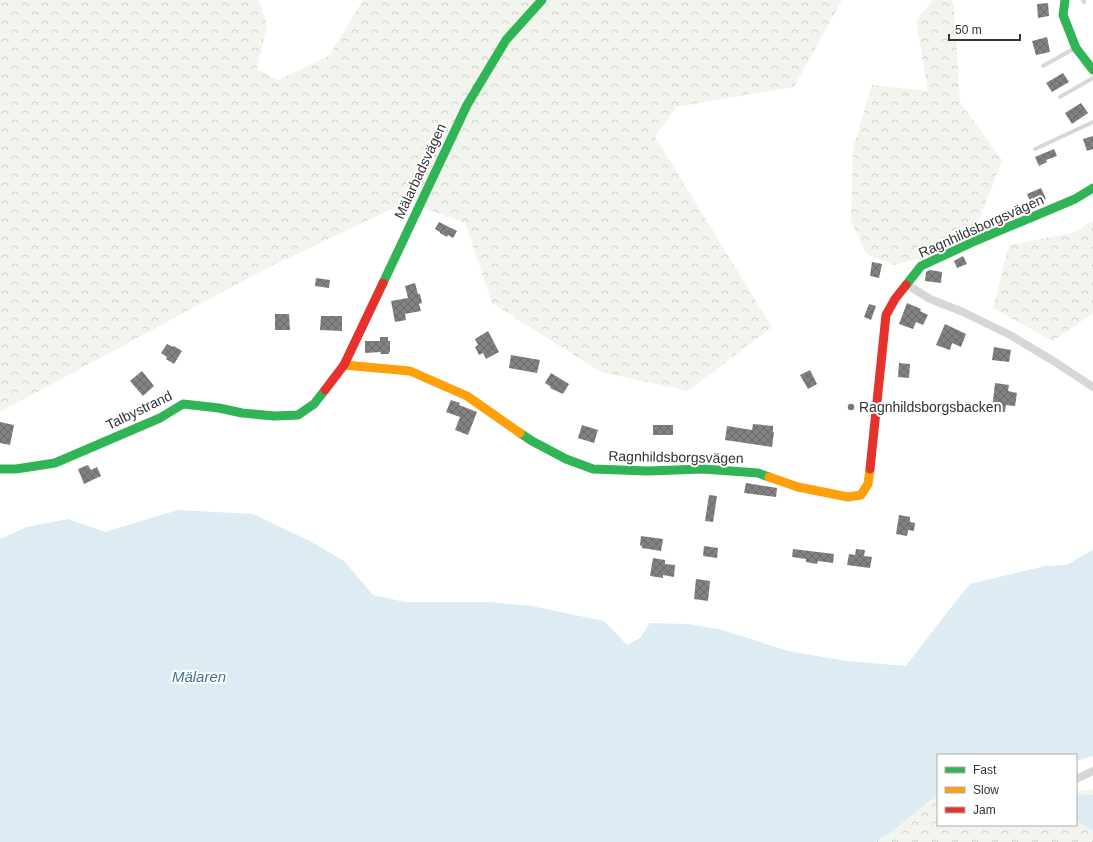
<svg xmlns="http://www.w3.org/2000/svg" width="1093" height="842" font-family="Helvetica,sans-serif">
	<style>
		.forest { fill: url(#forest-crowns) }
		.water { fill: #ddebf3 }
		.building { fill: url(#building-cross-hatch) }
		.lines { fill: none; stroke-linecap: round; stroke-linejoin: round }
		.lane { stroke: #d7d7d7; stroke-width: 4 }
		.street { stroke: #d7d7d7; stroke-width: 8 }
		.fast { stroke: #30b455; stroke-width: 9 }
		.slow { stroke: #ff9f0a; stroke-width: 9 }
		.jam { stroke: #e5322d; stroke-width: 9 }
		.poi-dot { fill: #7a7a7a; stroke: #fff; stroke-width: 1.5 }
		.labels { text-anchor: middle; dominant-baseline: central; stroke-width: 4; stroke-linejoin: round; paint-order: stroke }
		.street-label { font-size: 14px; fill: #333; stroke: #fff }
		.poi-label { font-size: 14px; fill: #333; stroke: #fff; text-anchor: start }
		.water-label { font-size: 15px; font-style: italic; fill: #3f7597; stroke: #fff }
	</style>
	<defs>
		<pattern id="forest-crowns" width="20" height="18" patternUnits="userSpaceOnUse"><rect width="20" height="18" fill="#f1f5ed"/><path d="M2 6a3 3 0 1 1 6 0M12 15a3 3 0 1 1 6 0" fill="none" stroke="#cfd2cc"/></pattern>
		<pattern id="building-cross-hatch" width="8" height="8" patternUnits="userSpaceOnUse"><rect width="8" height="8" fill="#818181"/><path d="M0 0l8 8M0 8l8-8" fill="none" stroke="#6a6a6a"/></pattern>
	</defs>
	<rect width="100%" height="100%" fill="#fff"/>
	<!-- forest -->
	<g class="forest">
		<polygon points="0,0 259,0 267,25 257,69 278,80 329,56 363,0 842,0 794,87 676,107 655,137 772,327 688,391 601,372 492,303 465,223 407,202 269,267 0,412"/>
		<polygon points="933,0 952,0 954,6 960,102 1002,160 975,231 925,257 894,265 866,254 851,221 853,148 872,85 928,91 916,20"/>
		<polygon points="1093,220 1093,313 1053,341 993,308 1009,245 1076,232"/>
		<polygon points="1093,789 1093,795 1076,795 1076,791"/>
		<polygon points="938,794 938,825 1076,825 1076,820 1093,831 1093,842 875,842 890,833"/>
	</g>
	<!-- water -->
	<g class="water">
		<polygon points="178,510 253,514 312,542 344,561 373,595 405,602 489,602 531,606 604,621 627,645 640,638 650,623 687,624 719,629 788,651 847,661 906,666 945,615 970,584 1045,566 1066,565 1093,550 1093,756 1076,761 1076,755 938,755 938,794 890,833 875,842 0,842 0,539 27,527 68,519 105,532"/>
		<polygon points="1076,795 1093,795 1093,831 1076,820"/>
	</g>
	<!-- building -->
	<g class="building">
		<polygon points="1048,3 1049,16 1038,18 1037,4"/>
		<polygon points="1047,37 1050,52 1036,55 1032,41"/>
		<polygon points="1063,73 1069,82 1052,92 1046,83"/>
		<polygon points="1081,103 1088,113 1072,124 1065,113"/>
		<polygon points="1093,136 1093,149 1087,151 1083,139"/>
		<polygon points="1054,149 1057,156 1046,160 1047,162 1039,166 1035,157"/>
		<polygon points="1041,188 1046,199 1032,205 1027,194"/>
		<polygon points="439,222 457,231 453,238 448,235 447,237 440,233 440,232 435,229"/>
		<polygon points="963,256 967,264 957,268 954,261"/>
		<polygon points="872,262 882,264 879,278 870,276"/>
		<polygon points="930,270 942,272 941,283 925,281 926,272"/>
		<polygon points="316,278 330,280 329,288 315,286"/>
		<polygon points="415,283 418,294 420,294 422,303 419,304 421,311 405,314 406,320 395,322 391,301 408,298 405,286"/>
		<polygon points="907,303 921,309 920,311 928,315 923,325 916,322 913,329 899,324"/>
		<polygon points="869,304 876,306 871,320 864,317"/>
		<polygon points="275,314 289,314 290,330 275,330"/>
		<polygon points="321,316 342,316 342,331 320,330"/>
		<polygon points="945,324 966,334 961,347 952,343 950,350 936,345"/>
		<polygon points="488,331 499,352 486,359 483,353 479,355 475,347 478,345 475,339"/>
		<polygon points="380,337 388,337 388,341 390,341 390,352 389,352 389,354 380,354 381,352 365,353 365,341 380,341"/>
		<polygon points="167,344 173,347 174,346 182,351 174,364 166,359 167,357 161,353"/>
		<polygon points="994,347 1011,350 1009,362 992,360"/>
		<polygon points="511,355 540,360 537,373 509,368"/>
		<polygon points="899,363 910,364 909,378 898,377"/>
		<polygon points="810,370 817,384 808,389 800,375"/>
		<polygon points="142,371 154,386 143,396 130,381"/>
		<polygon points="551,373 569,384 563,394 550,388 551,387 545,383"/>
		<polygon points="995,383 1009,385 1008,391 1017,393 1015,406 1006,405 1005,412 992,410"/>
		<polygon points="451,400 460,403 459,405 477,412 468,435 455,430 460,417 446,412"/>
		<polygon points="0,422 14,425 10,445 0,443"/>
		<polygon points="753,424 773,426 773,432 774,432 772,447 725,440 727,426 752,430"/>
		<polygon points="582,425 598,430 594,443 578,438"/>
		<rect x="653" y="425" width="20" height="10"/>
		<polygon points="88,465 91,470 97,467 101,476 84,484 78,469"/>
		<polygon points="746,483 777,488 776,497 744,493"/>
		<polygon points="709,495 717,496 713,522 705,521"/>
		<polygon points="899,515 910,517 910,522 915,523 914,531 908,530 907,536 896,534"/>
		<polygon points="641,536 663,539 661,551 642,548 642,546 640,545"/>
		<polygon points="704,546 718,548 717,558 703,556"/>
		<polygon points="793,549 834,554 833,563 818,561 817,564 806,562 806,559 792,557"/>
		<polygon points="856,549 865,550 864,556 872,557 870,568 847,565 849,554 855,555"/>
		<polygon points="653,558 665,560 665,564 675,565 674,577 663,575 663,578 650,576"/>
		<polygon points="696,579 710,581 708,601 694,599"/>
	</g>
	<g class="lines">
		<!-- lane -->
		<g class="lane">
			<polyline points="1083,0 1084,2"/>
			<polyline points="1043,66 1075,48"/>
			<polyline points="1060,97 1093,78"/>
			<polyline points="1035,149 1093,122"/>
		</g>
		<!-- street -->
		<g class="street">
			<polyline points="906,284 930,299 963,312 1010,335 1055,362 1093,387"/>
			<polyline points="1076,779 1093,771"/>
		</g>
		<!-- fast -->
		<g class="fast">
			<polyline points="1065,0 1063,15 1076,48 1093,70"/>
			<polyline points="383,283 467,105 506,40 542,0"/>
			<polyline points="906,285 921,266 975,241 1075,199 1093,188"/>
			<polyline points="520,433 532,441 566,459 593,469 648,471 703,469 758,473 769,477"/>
			<polyline points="0,469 16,469 55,463 160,418 183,404 219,408 242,413 274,416 298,415 314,404 325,390"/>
		</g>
		<!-- slow -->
		<g class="slow">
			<polyline points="344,365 410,371 467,396 520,433"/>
			<polyline points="769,477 798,487 848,497 861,495 868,484 870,469"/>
		</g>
		<!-- jam -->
		<g class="jam">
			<polyline points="325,390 344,365 383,283"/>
			<polyline points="870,469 886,315 895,299 906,285"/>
		</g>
	</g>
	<!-- markers -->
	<circle class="poi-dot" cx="851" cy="407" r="4"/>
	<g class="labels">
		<!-- street labels -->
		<g class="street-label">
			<text transform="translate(420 171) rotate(-65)">Mälarbadsvägen</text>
			<text transform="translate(981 226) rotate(-24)">Ragnhildsborgsvägen</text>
			<text transform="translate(139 410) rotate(-26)">Talbystrand</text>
			<text transform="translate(676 457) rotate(1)">Ragnhildsborgsvägen</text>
		</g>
		<!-- poi labels -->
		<g class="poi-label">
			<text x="859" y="407">Ragnhildsborgsbacken</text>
		</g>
		<!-- water labels -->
		<g class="water-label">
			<text x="199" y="676">Mälaren</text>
		</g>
	</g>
	<!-- legend -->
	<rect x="937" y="754" width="140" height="72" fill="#ffffff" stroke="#adadad"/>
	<rect x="945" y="767" width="20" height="6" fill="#30b455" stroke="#adadad"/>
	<text x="973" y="774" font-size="12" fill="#333333">Fast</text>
	<rect x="945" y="787" width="20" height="6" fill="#ff9f0a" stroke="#adadad"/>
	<text x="973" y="794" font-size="12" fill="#333333">Slow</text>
	<rect x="945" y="807" width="20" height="6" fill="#e5322d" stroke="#adadad"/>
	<text x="973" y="814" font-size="12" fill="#333333">Jam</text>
	<!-- scale -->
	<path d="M949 34v6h71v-6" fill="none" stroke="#333333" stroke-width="2"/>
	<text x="955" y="34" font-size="12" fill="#333333" stroke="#ffffff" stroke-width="3" paint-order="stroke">50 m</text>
</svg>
